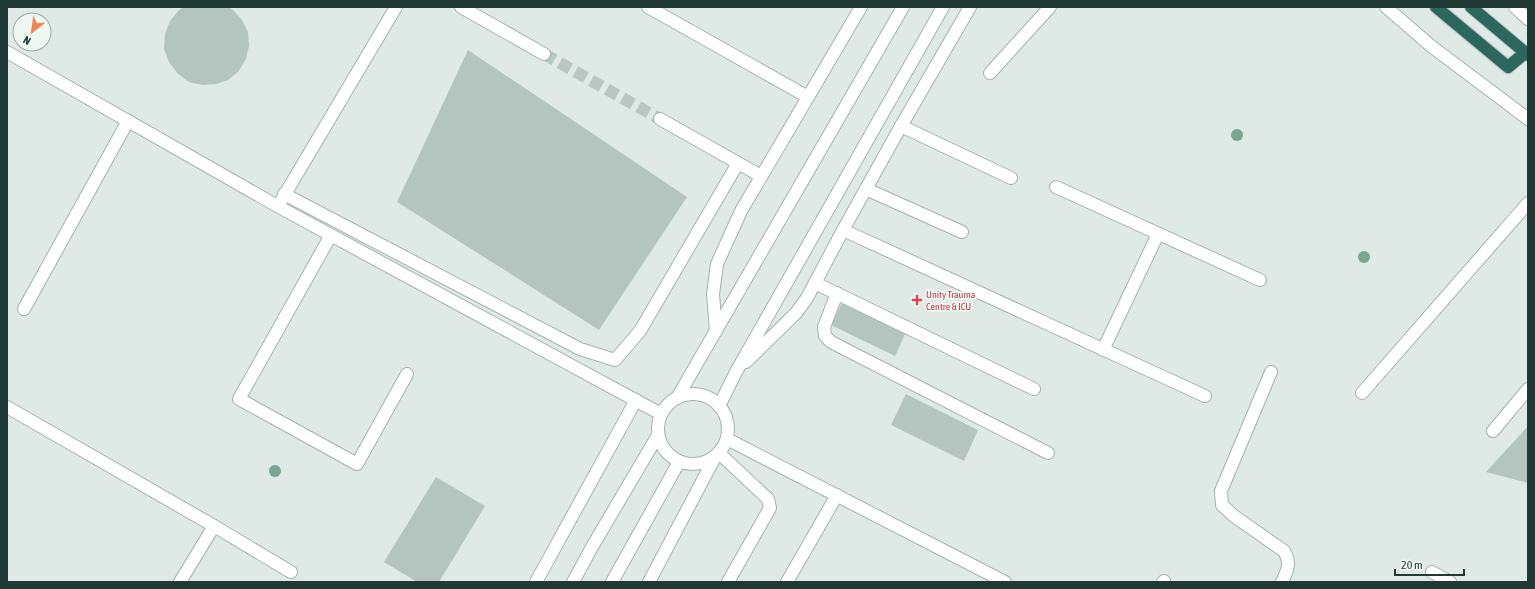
<svg xmlns="http://www.w3.org/2000/svg" width="1535" height="589" font-family="'Asap Condensed',sans-serif">
	<style>
		.building { fill: #b4c5bf }
		.lines { fill: none; stroke-linecap: round; stroke-linejoin: round }
		.minor-tunnel { stroke: #b9c7c3; stroke-width: 12; stroke-dasharray: 12 6; stroke-linecap: butt }
		.minor-casing { stroke: #a2b2ad; stroke-width: 14 }
		.highway-casing { stroke: #bcc4c2; stroke-width: 14 }
		.minor { stroke: #fff; stroke-width: 12 }
		.highway { stroke: #2b675d; stroke-width: 12 }
		.tree { fill: #7ba790 }
		.health-dot { fill: #e0444e; stroke: #eff7f3; stroke-width: 1.5 }
		.labels { text-anchor: middle; dominant-baseline: central; stroke-width: 3.5; stroke-linejoin: round; paint-order: stroke }
		.health-label { font-size: 10px; fill: #be3a42; stroke: #eff7f3; text-anchor: start }
	</style>
	<rect width="100%" height="100%" fill="#dfeae6"/>
	<!-- building -->
	<g class="building">
		<polygon points="184,7 228,7 233,10 242,20 248,32 249,46 246,59 239,71 228,80 216,84 202,85 189,82 178,74 169,62 164,49 165,34 170,21 179,10"/>
		<polygon points="468,50 687,197 599,330 397,202"/>
		<polygon points="842,303 905,334 895,356 831,325"/>
		<polygon points="906,394 978,430 964,461 891,425"/>
		<polygon points="1528,426 1528,483 1486,472"/>
		<polygon points="436,477 485,506 439,582 417,582 384,562"/>
	</g>
	<g class="lines">
		<!-- minor-tunnel -->
		<polyline class="minor-tunnel" points="544,54 660,119"/>
		<defs>
			<g id="minor">
				<polyline points="461,7 544,54"/>
				<polyline points="648,7 808,97"/>
				<polyline points="1386,7 1431,46 1528,119"/>
				<polyline points="1515,7 1528,19"/>
				<polyline points="7,52 279,207 661,414"/>
				<polyline points="990,73 1050,7"/>
				<polyline points="660,119 761,176"/>
				<polyline points="901,126 1011,178"/>
				<polyline points="1056,187 1260,280"/>
				<polyline points="866,189 962,232"/>
				<polyline points="284,194 580,349 615,360 640,331 738,163"/>
				<polyline points="281,201 396,7"/>
				<polyline points="843,230 1205,396"/>
				<polyline points="331,235 239,399 357,464 407,374"/>
				<polyline points="815,283 1034,389"/>
				<polyline points="837,293 824,327 825,336 831,342 1048,453"/>
				<polyline points="24,309 128,121"/>
				<polyline points="716,331 713,294 717,264 741,211 861,7"/>
				<polyline points="1103,350 1158,234"/>
				<polyline points="746,362 796,313 807,298 843,230 901,126 970,7"/>
				<path d="M1271,372L1221,491L1222,505L1234,516L1284,551C1291,563 1288,569 1282,582"/>
				<polyline points="1362,393 1528,203"/>
				<circle cx="693" cy="429" r="35"/>
				<polyline points="677,398 903,7"/>
				<polyline points="719,406 736,372 943,7"/>
				<polyline points="7,407 214,526 291,572"/>
				<polyline points="1493,431 1528,389"/>
				<polyline points="727,439 1005,582"/>
				<polyline points="719,453 768,499 770,508 728,582"/>
				<polyline points="1432,572 1450,582"/>
				<polyline points="180,582 214,526"/>
				<polyline points="536,582 636,400"/>
				<polyline points="573,582 592,547 658,435"/>
				<polyline points="612,582 679,462"/>
				<polyline points="649,582 714,459"/>
				<polyline points="787,582 837,495"/>
				<polyline points="1163,582 1164,581"/>
			</g>
			<g id="highway">
				<polyline points="1436,7 1508,67 1525,53"/>
				<polyline points="1471,7 1528,55"/>
			</g>
		</defs>
		<!-- minor casing -->
		<use href="#minor" class="minor-casing"/>
		<!-- highway casing -->
		<use href="#highway" class="highway-casing"/>
		<!-- minor -->
		<use href="#minor" class="minor"/>
		<!-- highway -->
		<use href="#highway" class="highway"/>
	</g>
	<!-- trees -->
	<g class="tree">
		<circle cx="1237" cy="135" r="6"/>
		<circle cx="1364" cy="257" r="6"/>
		<circle cx="275" cy="471" r="6"/>
	</g>
	<!-- markers -->
	<path class="health-dot" d="M915 294h4v4h4v4h-4v4h-4v-4h-4v-4h4z"/>
	<g class="labels">
		<!-- health labels -->
		<g class="health-label">
			<text x="926" y="294">Unity Trauma<tspan x="926" dy="12">Centre &amp; ICU</tspan></text>
		</g>
	</g>
	<!-- border -->
	<rect width="1535" height="589" fill="none" stroke="#203a35" stroke-width="16"/>
	<!-- north arrow -->
	<g transform="translate(32 32) rotate(210)"><circle r="19" fill="#eff7f3" stroke="#9caba7"/>
	<path d="M0-3L7 15L0 10L-7 15Z" fill="#f38354"/>
	<text y="-6" font-size="11" font-weight="bold" text-anchor="middle" fill="#203a35">N</text>
	</g>
	<!-- scale -->
	<path d="M1395 569v6h69v-6" fill="none" stroke="#203a35" stroke-width="2"/>
	<text x="1401" y="569" font-size="12" fill="#203a35" stroke="#eff7f3" stroke-width="3" paint-order="stroke">20 m</text>
</svg>
